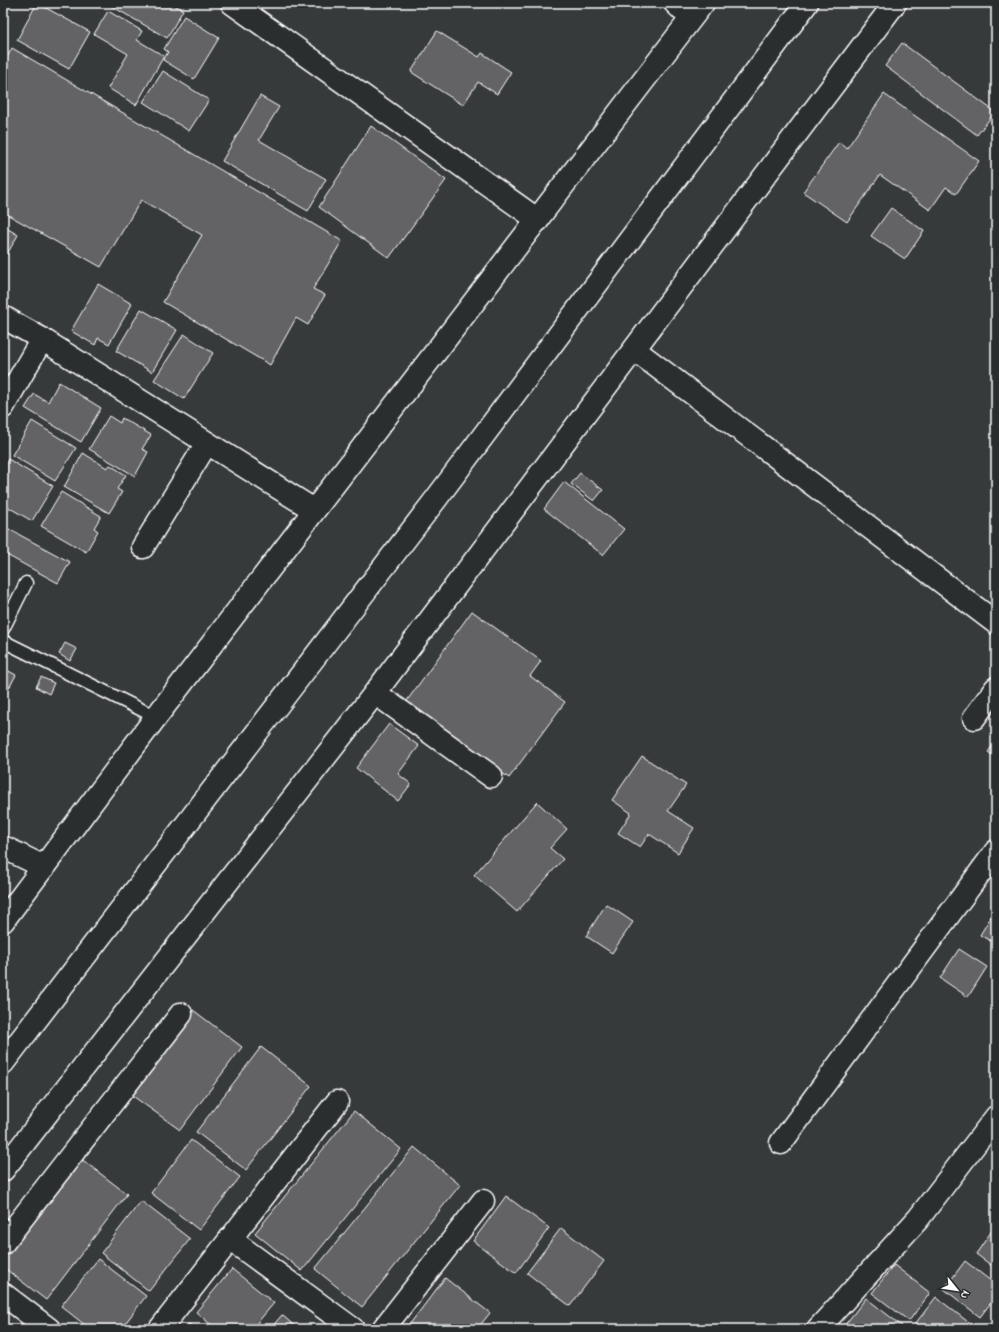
<svg xmlns="http://www.w3.org/2000/svg" width="999" height="1332" font-family="'Indie Flower',sans-serif">
	<style>
		.building { fill: #636465; stroke: #fff }
		.lines { fill: none; stroke-linecap: round; stroke-linejoin: round }
		.lane-casing { stroke: #fff; stroke-width: 15 }
		.street-casing { stroke: #fff; stroke-width: 25 }
		.highway-casing { stroke: #fff; stroke-width: 25 }
		.lane { stroke: #2a2d2e; stroke-width: 12 }
		.street { stroke: #2a2d2e; stroke-width: 22 }
		.highway { stroke: #2a2d2e; stroke-width: 22 }
	</style>
	<rect width="100%" height="100%" fill="#373a3b"/>
	<filter id="ink" filterUnits="userSpaceOnUse"><feTurbulence type="fractalNoise" baseFrequency=".025" numOctaves="2"/><feDisplacementMap in="SourceGraphic" scale="8" xChannelSelector="R" yChannelSelector="G"/><feConvolveMatrix kernelMatrix="1 2 1 2 8 2 1 2 1" color-interpolation-filters="sRGB"/></filter>
	<g filter="url(#ink)">
		<!-- building -->
		<g class="building">
			<polygon points="37,3 90,32 69,69 17,40"/>
			<polygon points="106,3 171,3 183,10 167,38"/>
			<polygon points="108,11 142,31 137,40 164,56 136,105 108,88 128,54 94,34"/>
			<polygon points="184,16 219,38 194,79 163,60 168,52 164,49"/>
			<polygon points="437,31 479,57 482,53 511,72 497,94 478,82 463,105 411,72"/>
			<polygon points="902,43 995,112 977,135 885,66"/>
			<polygon points="12,48 342,241 313,289 325,295 308,325 296,318 270,365 163,302 202,235 141,200 101,267 3,212 3,65"/>
			<polygon points="163,71 209,100 189,131 143,102"/>
			<polygon points="884,94 979,161 956,194 946,187 930,210 880,175 847,222 803,192 839,142 847,148"/>
			<polygon points="260,96 279,107 259,140 326,179 308,211 222,161"/>
			<polygon points="371,126 446,180 389,258 319,207"/>
			<polygon points="891,208 924,231 905,259 871,236"/>
			<polygon points="3,226 18,235 3,261"/>
			<polygon points="98,284 132,304 109,344 98,338 95,345 71,331"/>
			<polygon points="141,309 177,330 152,372 116,351"/>
			<polygon points="184,334 213,353 184,399 154,380"/>
			<polygon points="59,382 101,408 81,442 25,408 34,394 48,402"/>
			<polygon points="109,416 120,423 122,418 151,435 142,449 148,452 135,476 89,449"/>
			<polygon points="32,421 76,448 55,481 12,455"/>
			<polygon points="83,453 107,468 110,465 126,475 117,489 122,492 109,513 64,487"/>
			<polygon points="8,459 53,486 32,521 3,504 3,469"/>
			<polygon points="580,473 603,490 594,501 571,484"/>
			<polygon points="564,482 624,529 603,555 544,509"/>
			<polygon points="61,492 101,516 94,528 98,531 86,552 41,526"/>
			<polygon points="3,526 70,562 58,583 3,553"/>
			<polygon points="472,611 541,661 530,676 565,702 509,778 406,702"/>
			<polygon points="65,643 77,649 70,661 59,654"/>
			<polygon points="3,668 16,675 3,699"/>
			<polygon points="41,677 54,683 49,694 36,687"/>
			<polygon points="389,724 419,746 398,774 411,784 398,801 356,768"/>
			<polygon points="996,741 996,758 988,752"/>
			<polygon points="642,756 686,785 668,811 694,828 678,853 649,834 640,847 618,833 631,813 612,800"/>
			<polygon points="537,802 567,829 550,848 563,859 517,912 474,875"/>
			<polygon points="606,904 633,922 612,953 586,936"/>
			<polygon points="992,915 996,918 996,944 980,935"/>
			<polygon points="959,949 987,967 968,997 940,978"/>
			<polygon points="193,1010 242,1047 180,1130 130,1094"/>
			<polygon points="261,1047 311,1086 246,1170 196,1132"/>
			<polygon points="354,1111 401,1149 302,1271 255,1233"/>
			<polygon points="191,1140 240,1177 199,1230 151,1193"/>
			<polygon points="414,1147 460,1185 362,1307 315,1269"/>
			<polygon points="80,1158 127,1194 46,1300 3,1267 3,1259"/>
			<polygon points="506,1196 549,1228 516,1273 473,1241"/>
			<polygon points="141,1201 190,1239 149,1291 101,1253"/>
			<polygon points="561,1228 604,1261 570,1306 527,1273"/>
			<polygon points="993,1229 996,1231 996,1269 976,1254"/>
			<polygon points="98,1259 146,1296 121,1329 90,1329 61,1306"/>
			<polygon points="965,1261 996,1285 996,1296 980,1317 944,1289"/>
			<polygon points="894,1265 930,1293 909,1321 872,1293"/>
			<polygon points="232,1269 274,1303 252,1329 216,1329 196,1312"/>
			<polygon points="445,1278 490,1313 477,1329 406,1329"/>
			<polygon points="936,1297 972,1325 969,1329 921,1329 915,1324"/>
			<polygon points="866,1298 902,1326 900,1329 849,1329 844,1326"/>
			<polygon points="282,1315 298,1329 270,1329"/>
			<polygon points="189,1324 196,1329 185,1329"/>
		</g>
		<g class="lines">
			<defs>
				<g id="lane">
					<polyline points="3,629 26,583"/>
					<polyline points="3,641 156,717"/>
				</g>
				<g id="street">
					<polyline points="232,3 538,220"/>
					<polyline points="675,3 691,18"/>
					<polyline points="3,317 42,339 314,510"/>
					<polyline points="635,350 996,623"/>
					<polyline points="3,407 42,339"/>
					<polyline points="143,547 207,443"/>
					<polyline points="375,693 491,776"/>
					<polyline points="974,718 996,688"/>
					<polyline points="3,847 44,867"/>
					<polyline points="781,1143 996,851"/>
					<polyline points="230,1239 353,1329"/>
					<polyline points="3,1243 181,1014"/>
					<polyline points="3,1294 49,1329"/>
					<polyline points="160,1329 337,1102"/>
					<polyline points="383,1329 483,1201"/>
					<polyline points="818,1329 918,1219 996,1117"/>
				</g>
				<g id="highway">
					<polyline points="3,921 156,717 703,3"/>
					<polyline points="3,1063 436,499 807,3"/>
					<polyline points="3,1170 375,693 895,3"/>
				</g>
			</defs>
			<!-- lane casing -->
			<use href="#lane" class="lane-casing"/>
			<!-- street casing -->
			<use href="#street" class="street-casing"/>
			<!-- highway casing -->
			<use href="#highway" class="highway-casing"/>
			<!-- lane -->
			<use href="#lane" class="lane"/>
			<!-- street -->
			<use href="#street" class="street"/>
			<!-- highway -->
			<use href="#highway" class="highway"/>
		</g>
	</g>
	<!-- margin -->
	<rect width="999" height="1332" fill="none" stroke="#2a2d2e" stroke-width="16"/>
	<rect x="8" y="8" width="983" height="1316" fill="none" stroke="#fff" stroke-width="1.5" filter="url(#ink)"/>
	<!-- north arrow -->
	<g transform="translate(957 1290) rotate(120)" stroke="#2a2d2e" stroke-width="3" paint-order="stroke">
	<path d="M0-3L7 15L0 10L-7 15Z" fill="#ffffff"/>
	<text y="-6" font-size="11" font-weight="bold" text-anchor="middle" fill="#ffffff">N</text>
	</g>
</svg>
